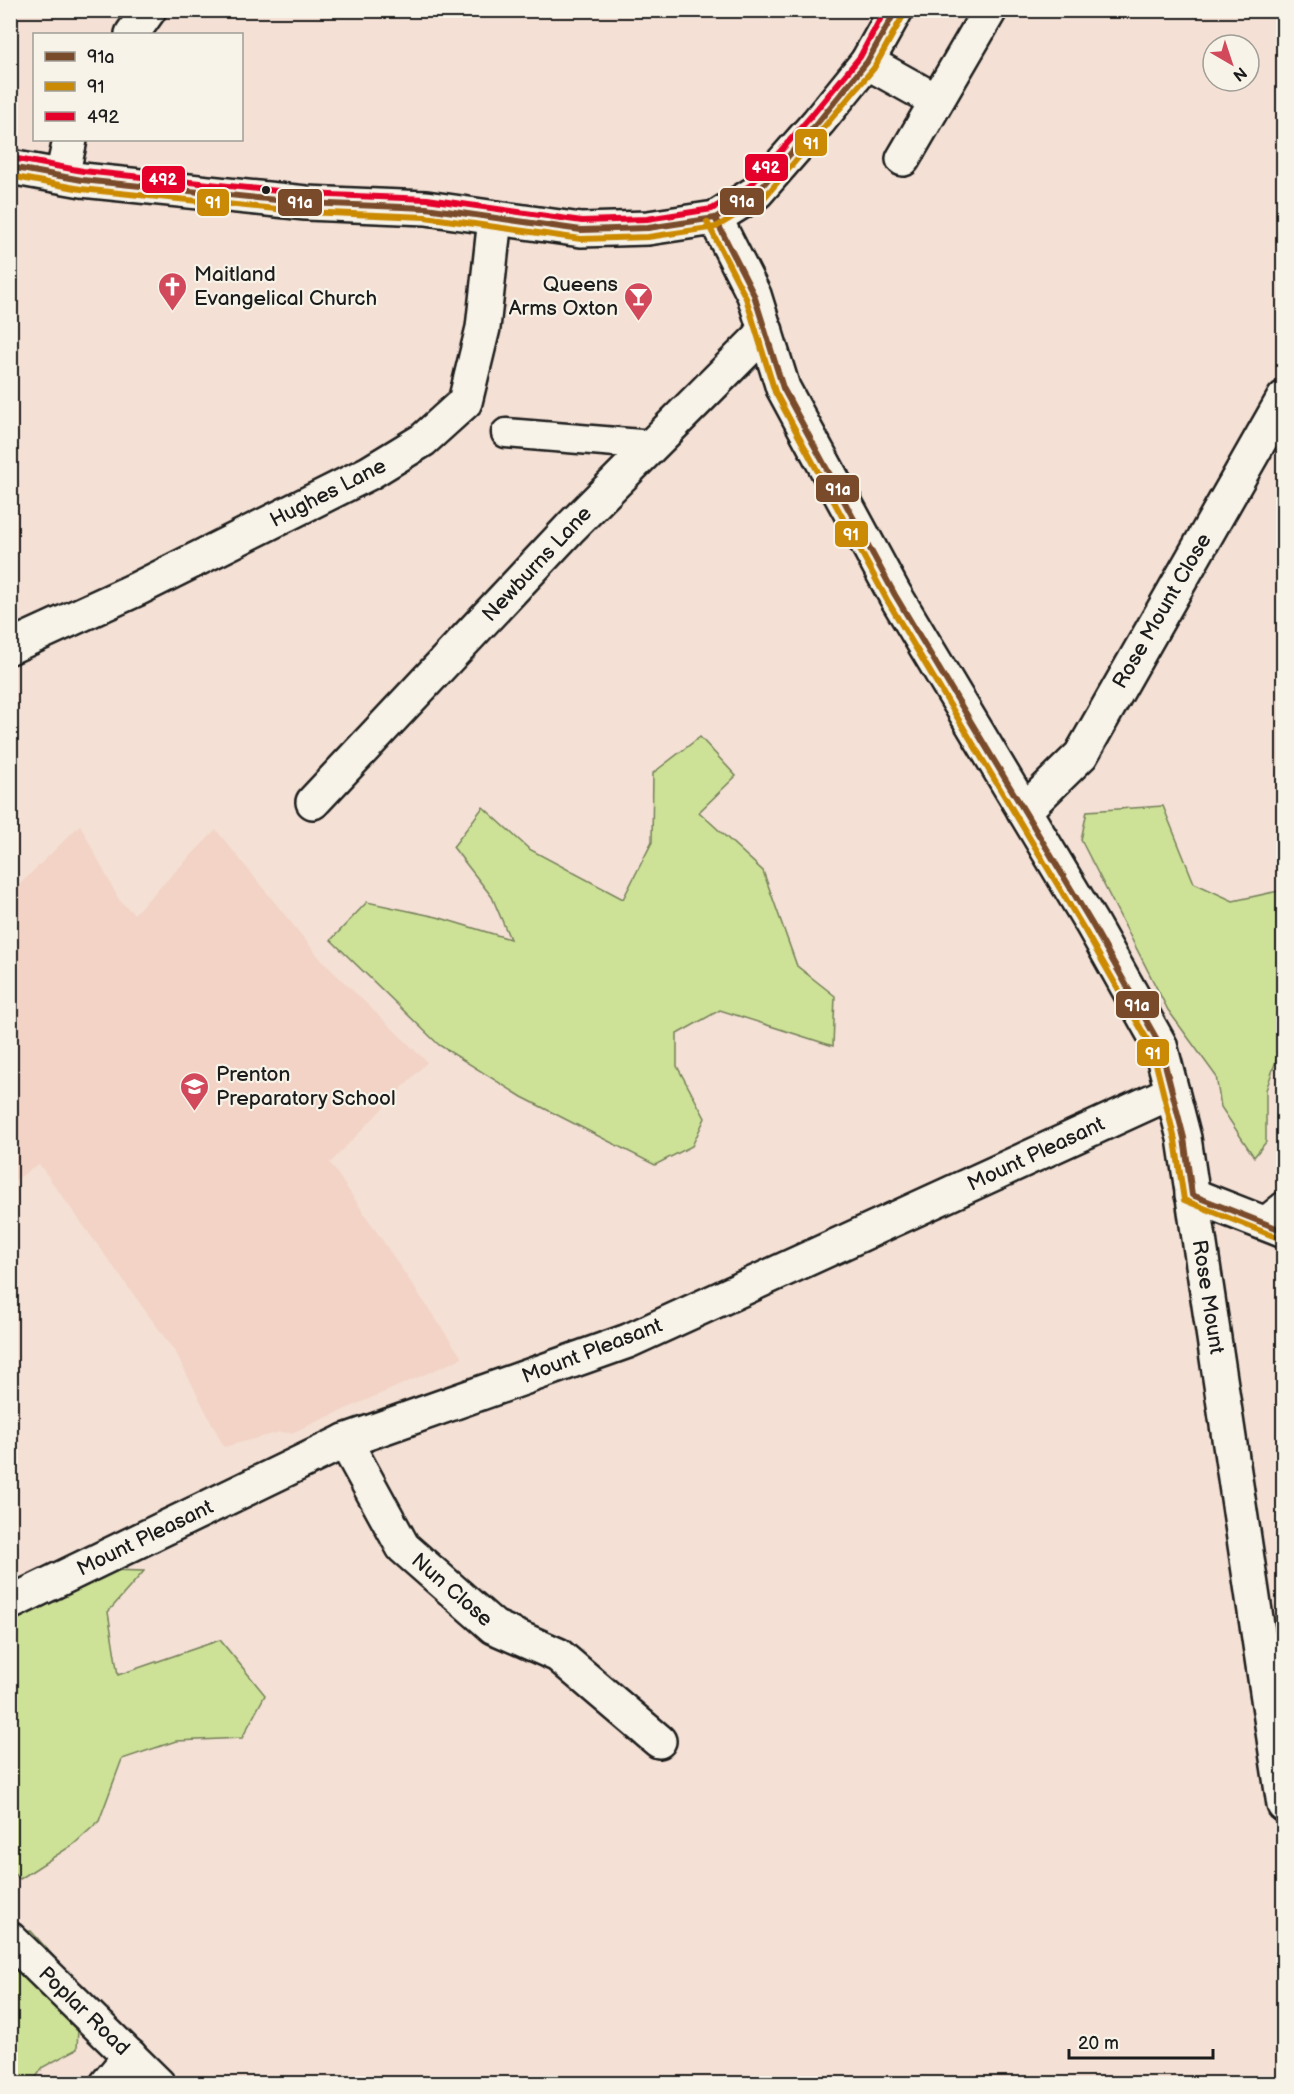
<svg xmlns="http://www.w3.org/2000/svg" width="1294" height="2094" font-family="'Balsamiq Sans',sans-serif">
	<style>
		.built { fill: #f2d3c6 }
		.green { fill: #cde297; stroke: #747f5a; stroke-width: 1.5 }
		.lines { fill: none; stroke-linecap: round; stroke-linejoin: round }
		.service-casing { stroke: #1c1c1c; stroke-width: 33 }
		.minor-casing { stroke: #1c1c1c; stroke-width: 38 }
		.secondary-casing { stroke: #1c1c1c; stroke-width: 38 }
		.service { stroke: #f7f3e8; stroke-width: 28 }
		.minor { stroke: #f7f3e8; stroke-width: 33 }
		.secondary { stroke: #f7f3e8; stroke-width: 33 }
		.bus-1-casing { stroke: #f7f3e8; stroke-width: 10 }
		.bus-2-casing { stroke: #f7f3e8; stroke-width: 10 }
		.bus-3-casing { stroke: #f7f3e8; stroke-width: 10 }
		.bus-1 { stroke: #7a4b2a; stroke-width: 6 }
		.bus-2 { stroke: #cb8a06; stroke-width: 6 }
		.bus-3 { stroke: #e4002b; stroke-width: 6 }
		.bus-dot { fill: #1c1c1c; stroke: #f7f3e8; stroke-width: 2 }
		.labels { text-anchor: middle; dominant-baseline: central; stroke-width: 4.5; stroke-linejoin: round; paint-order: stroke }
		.poi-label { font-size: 21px; fill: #1c1c1c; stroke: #f7f3e8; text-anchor: start }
		.street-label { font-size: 21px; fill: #1c1c1c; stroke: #f7f3e8 }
		.line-badge { stroke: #f7f3e8; stroke-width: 2 }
		.badge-label { font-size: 16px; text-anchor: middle; font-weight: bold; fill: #fff }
	</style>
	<rect width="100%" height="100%" fill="#f4e0d4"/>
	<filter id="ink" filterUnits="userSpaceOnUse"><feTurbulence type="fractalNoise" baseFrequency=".0167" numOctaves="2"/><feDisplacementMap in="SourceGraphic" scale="12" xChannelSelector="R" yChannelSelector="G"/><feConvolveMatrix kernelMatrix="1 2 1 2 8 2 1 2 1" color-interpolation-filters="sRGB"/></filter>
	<g filter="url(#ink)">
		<!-- built -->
		<polygon class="built" points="80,825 119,900 134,914 216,830 323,962 427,1062 330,1163 462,1358 291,1433 280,1432 224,1447 176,1353 39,1164 11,1183 11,893"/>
		<!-- green -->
		<g class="green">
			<polygon points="700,737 736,776 699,812 763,871 797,966 835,996 833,1046 720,1010 677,1034 677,1066 705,1118 692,1146 655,1165 522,1097 439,1045 331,940 367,902 437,917 510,939 492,897 453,847 483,807 529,849 623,899 652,842 653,773"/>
			<polygon points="1163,806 1194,883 1233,901 1283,890 1283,1040 1266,1090 1266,1142 1254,1157 1221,1107 1216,1076 1168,1010 1081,840 1087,811"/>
			<polygon points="108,1570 144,1571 108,1612 118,1675 220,1640 265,1695 242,1738 176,1741 122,1759 99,1821 74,1844 20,1879 10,1870 10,1617"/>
			<polygon points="31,1931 80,1986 77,2049 43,2067 32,2083 11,2084 11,1933"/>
		</g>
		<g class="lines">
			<defs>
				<g id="service">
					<polyline points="506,433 653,445"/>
					<polyline points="1263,1223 1284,1206"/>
				</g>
				<g id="minor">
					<polyline points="132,34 149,10"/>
					<polyline points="867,62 935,100"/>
					<polyline points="903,159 990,10"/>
					<polyline points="62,176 70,140"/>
					<polyline points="715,218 754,295 783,388 895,595 1092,924 1160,1045 1184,1138 1284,1805"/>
					<polyline points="10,647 137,589 369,473 423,440 465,402 483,328 495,218"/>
					<polyline points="313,802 571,527 766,331"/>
					<polyline points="1024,811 1081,755 1284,398"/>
					<polyline points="1192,1195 1284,1231"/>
					<polyline points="345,1441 403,1547 494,1627 558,1655 659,1741"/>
					<polyline points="10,1603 345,1441 628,1341 1172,1092"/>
					<polyline points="10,1939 158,2084"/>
					<polyline points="107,2084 130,2056"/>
				</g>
				<polyline id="secondary" points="10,167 82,180 306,203 426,208 581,230 648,228 715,218 757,192 819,121 867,62 896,10"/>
			</defs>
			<!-- service casing -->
			<use href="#service" class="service-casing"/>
			<!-- minor casing -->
			<use href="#minor" class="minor-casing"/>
			<!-- secondary casing -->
			<use href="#secondary" class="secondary-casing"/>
			<!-- service -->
			<use href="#service" class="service"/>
			<!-- minor -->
			<use href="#minor" class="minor"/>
			<!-- secondary -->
			<use href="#secondary" class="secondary"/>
			<defs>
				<g id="bus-1">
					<polyline points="10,167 82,180 306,203 426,208 581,230 648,228 715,218 757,192 819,121 867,62 896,10"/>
					<polyline points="715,218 754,295 783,388 895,595 1092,924 1160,1045 1184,1138 1192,1195 1284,1231"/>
				</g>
				<g id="bus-2">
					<polyline points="10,176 81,189 305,212 425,217 581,239 648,237 716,227 764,198 874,68 904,14"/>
					<polyline points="707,222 746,298 775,392 887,600 1084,929 1152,1048 1175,1140 1184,1200 1281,1239"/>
				</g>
				<polyline id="bus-3" points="12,158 83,171 307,194 427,199 582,221 647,219 712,209 751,185 812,115 860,57 885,10"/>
			</defs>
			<!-- bus-1 casing -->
			<use href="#bus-1" class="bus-1-casing"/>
			<!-- bus-2 casing -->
			<use href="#bus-2" class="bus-2-casing"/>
			<!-- bus-3 casing -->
			<use href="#bus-3" class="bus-3-casing"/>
			<!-- bus-1 -->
			<use href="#bus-1" class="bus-1"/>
			<!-- bus-2 -->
			<use href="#bus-2" class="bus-2"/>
			<!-- bus-3 -->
			<use href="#bus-3" class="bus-3"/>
		</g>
	</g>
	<!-- icons -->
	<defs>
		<symbol id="church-pin" viewBox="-11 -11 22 30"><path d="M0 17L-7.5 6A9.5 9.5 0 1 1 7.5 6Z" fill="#d1495b" stroke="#f7f3e8"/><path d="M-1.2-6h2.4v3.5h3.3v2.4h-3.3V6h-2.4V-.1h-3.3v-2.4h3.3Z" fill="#fff"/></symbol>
		<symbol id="bar-pin" viewBox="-11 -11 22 30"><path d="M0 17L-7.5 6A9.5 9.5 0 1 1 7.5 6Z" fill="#d1495b" stroke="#f7f3e8"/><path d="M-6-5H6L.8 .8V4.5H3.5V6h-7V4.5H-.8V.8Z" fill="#fff"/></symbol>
		<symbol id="school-pin" viewBox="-11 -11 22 30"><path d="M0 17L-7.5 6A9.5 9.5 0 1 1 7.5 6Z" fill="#d1495b" stroke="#f7f3e8"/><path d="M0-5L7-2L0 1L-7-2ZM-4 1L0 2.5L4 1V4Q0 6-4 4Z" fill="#fff"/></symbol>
	</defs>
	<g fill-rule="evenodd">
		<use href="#church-pin" x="156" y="270" width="33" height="45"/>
		<use href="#bar-pin" x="622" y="280" width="33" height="45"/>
		<use href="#school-pin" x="178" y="1070" width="33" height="45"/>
	</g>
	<!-- markers -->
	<circle class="bus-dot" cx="266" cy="190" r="5"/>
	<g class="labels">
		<!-- poi labels -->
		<g class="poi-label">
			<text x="194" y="274">Maitland<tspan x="194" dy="24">Evangelical Church</tspan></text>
			<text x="618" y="284" text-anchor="end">Queens<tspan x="618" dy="24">Arms Oxton</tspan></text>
			<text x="216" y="1074">Prenton<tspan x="216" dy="24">Preparatory School</tspan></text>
		</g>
		<!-- street labels -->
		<g class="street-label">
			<text transform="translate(328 493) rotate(-27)">Hughes Lane</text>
			<text transform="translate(537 564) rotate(-47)">Newburns Lane</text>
			<text transform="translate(1162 611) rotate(-60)">Rose Mount Close</text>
			<text transform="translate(1036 1154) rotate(-25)">Mount Pleasant</text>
			<text transform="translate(1208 1297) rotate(81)">Rose Mount</text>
			<text transform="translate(592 1351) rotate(-21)">Mount Pleasant</text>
			<text transform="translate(145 1538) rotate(-26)">Mount Pleasant</text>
			<text transform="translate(452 1590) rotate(41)">Nun Close</text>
			<text transform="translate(84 2011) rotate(44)">Poplar Road</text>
		</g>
	</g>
	<g class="line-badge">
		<rect x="794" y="128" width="34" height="29" rx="6" fill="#cb8a06"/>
		<rect x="744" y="153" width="45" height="29" rx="6" fill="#e4002b"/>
		<rect x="141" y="165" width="45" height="29" rx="6" fill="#e4002b"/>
		<rect x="719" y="187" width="46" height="29" rx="6" fill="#7a4b2a"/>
		<rect x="277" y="188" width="46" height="29" rx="6" fill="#7a4b2a"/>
		<rect x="196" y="188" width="34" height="29" rx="6" fill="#cb8a06"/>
		<rect x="815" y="474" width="45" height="29" rx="6" fill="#7a4b2a"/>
		<rect x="834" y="520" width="35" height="28" rx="6" fill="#cb8a06"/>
		<rect x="1115" y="990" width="45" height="29" rx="6" fill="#7a4b2a"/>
		<rect x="1136" y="1038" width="34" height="29" rx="6" fill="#cb8a06"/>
	</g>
	<g class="badge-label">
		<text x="811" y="149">91</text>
		<text x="766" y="173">492</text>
		<text x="163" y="185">492</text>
		<text x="742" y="207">91a</text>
		<text x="300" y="208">91a</text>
		<text x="213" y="208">91</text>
		<text x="838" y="495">91a</text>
		<text x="851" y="540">91</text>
		<text x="1137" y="1011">91a</text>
		<text x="1153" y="1059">91</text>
	</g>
	<!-- margin -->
	<rect width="1294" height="2094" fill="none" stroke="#f7f3e8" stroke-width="36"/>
	<rect x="18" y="18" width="1258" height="2058" fill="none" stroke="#1c1c1c" stroke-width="2" filter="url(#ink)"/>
	<!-- legend -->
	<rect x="33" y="33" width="210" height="108" fill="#f7f3e8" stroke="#9f9d96" stroke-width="1.5"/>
	<rect x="45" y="52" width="30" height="9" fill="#7a4b2a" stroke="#9f9d96" stroke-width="1.5"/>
	<text x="87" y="63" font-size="18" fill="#1c1c1c">91a</text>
	<rect x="45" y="82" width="30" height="9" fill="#cb8a06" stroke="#9f9d96" stroke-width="1.5"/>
	<text x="87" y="93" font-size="18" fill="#1c1c1c">91</text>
	<rect x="45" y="112" width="30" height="9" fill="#e4002b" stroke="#9f9d96" stroke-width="1.5"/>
	<text x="87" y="123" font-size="18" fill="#1c1c1c">492</text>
	<!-- north arrow -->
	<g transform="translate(1231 63) rotate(141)"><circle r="28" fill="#f7f3e8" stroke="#9f9d96" stroke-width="1.5"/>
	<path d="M0-4.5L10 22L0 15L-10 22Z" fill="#d1495b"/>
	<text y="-9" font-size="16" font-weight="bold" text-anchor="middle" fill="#1c1c1c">N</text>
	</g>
	<!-- scale -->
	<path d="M1069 2049v9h144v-9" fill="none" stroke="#1c1c1c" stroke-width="3"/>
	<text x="1078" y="2049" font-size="18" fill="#1c1c1c" stroke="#f7f3e8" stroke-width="4.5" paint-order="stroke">20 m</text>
</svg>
